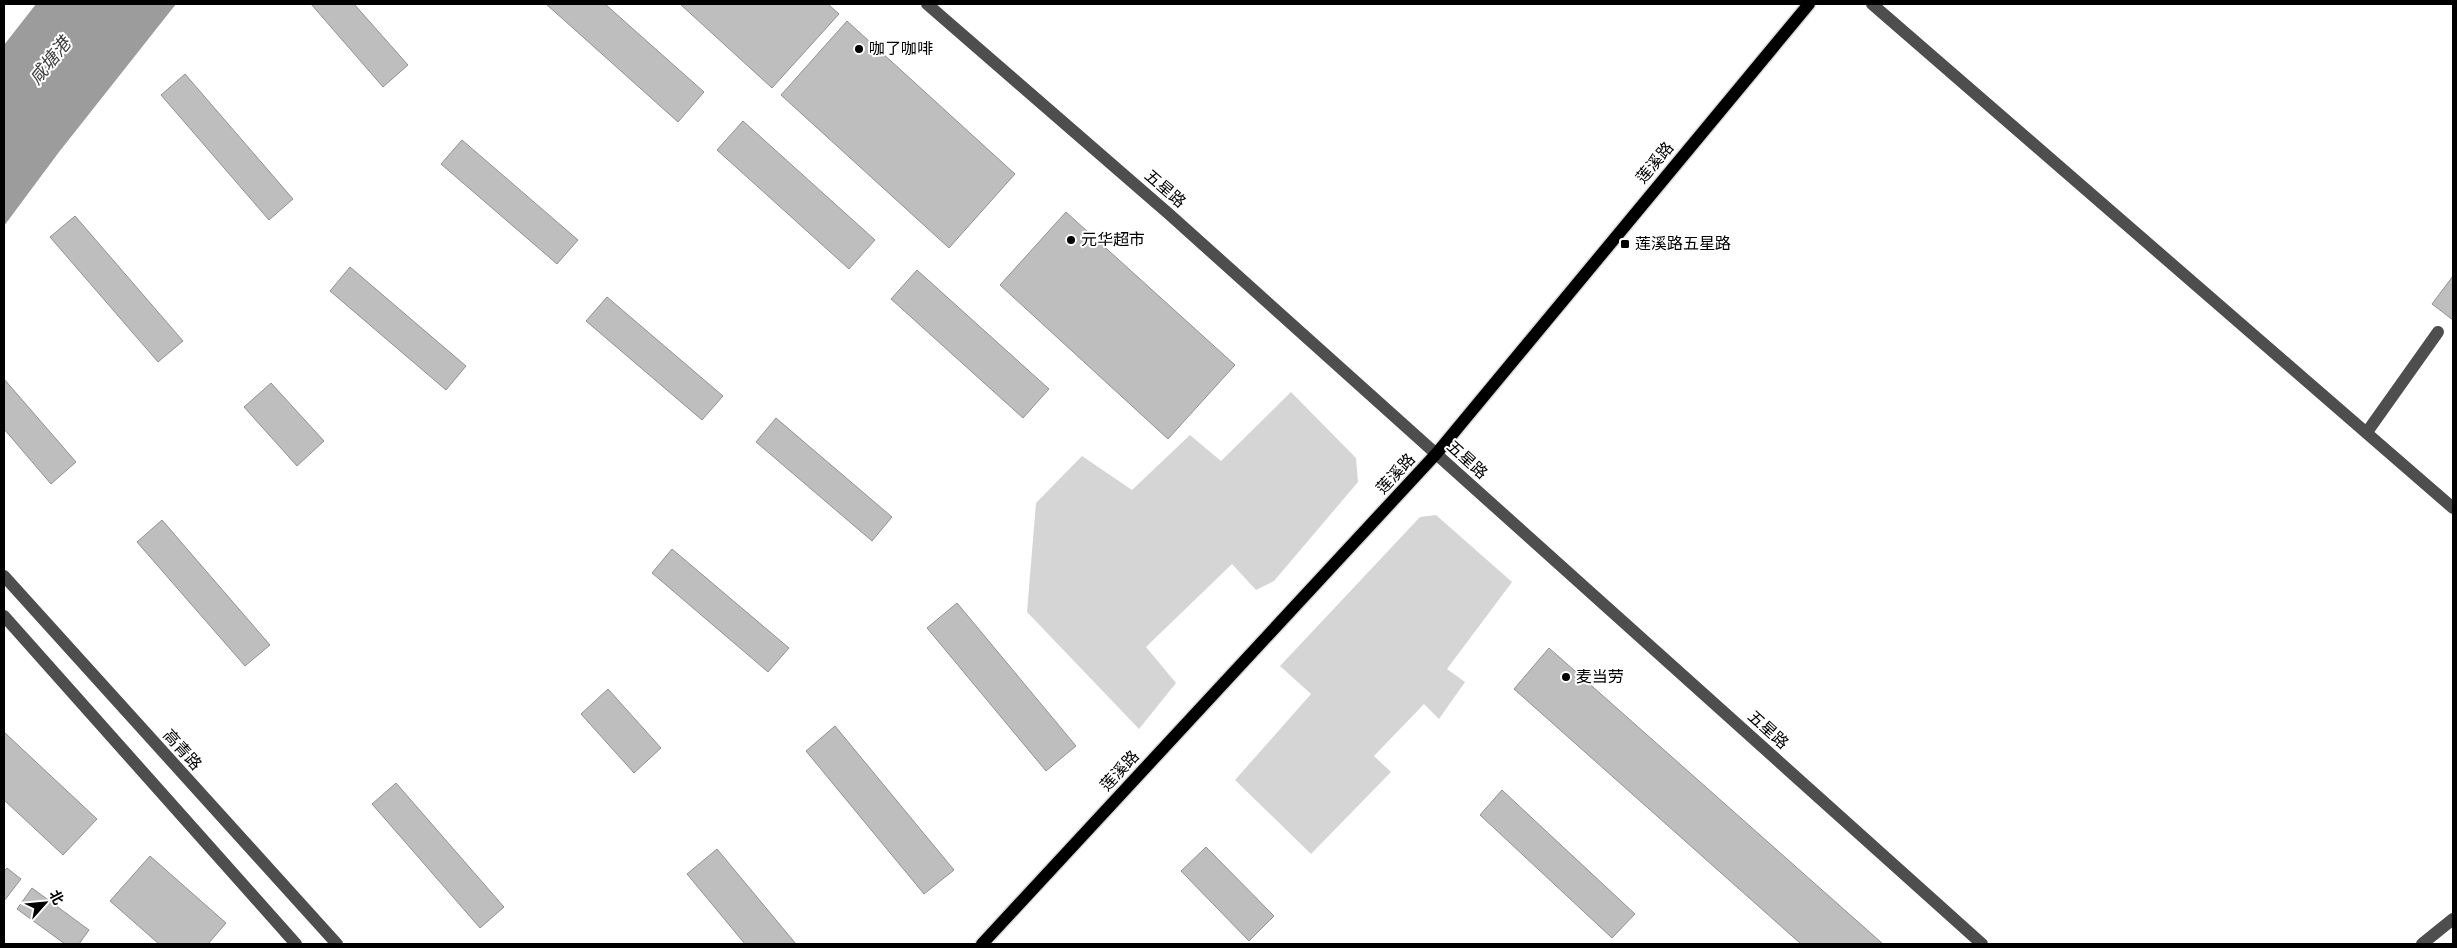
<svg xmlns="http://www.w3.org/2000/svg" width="2457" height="948" font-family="'Varela Round','Noto Sans SC',sans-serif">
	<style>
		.green { fill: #d5d5d5 }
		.water { fill: #9c9c9c }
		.building { fill: #bebebe; stroke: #929292 }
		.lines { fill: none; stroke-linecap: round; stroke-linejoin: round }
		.major-casing { stroke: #dbdbdb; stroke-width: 15 }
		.minor { stroke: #4e4e4e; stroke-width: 12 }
		.major { stroke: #000; stroke-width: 12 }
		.poi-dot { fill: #000; stroke: #fff; stroke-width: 2 }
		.labels { text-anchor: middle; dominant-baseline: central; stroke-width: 4; stroke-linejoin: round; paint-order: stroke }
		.poi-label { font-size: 16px; fill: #000; stroke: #fff; text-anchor: start }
		.street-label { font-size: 16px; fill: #000; stroke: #fff }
		.water-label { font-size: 18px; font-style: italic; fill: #3d3d3d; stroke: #fff }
	</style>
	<rect width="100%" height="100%" fill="#fff"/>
	<!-- green -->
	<g class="green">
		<polygon points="1291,392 1356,458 1358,482 1274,581 1256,590 1232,564 1146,647 1176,683 1139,729 1027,612 1036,503 1082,456 1132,490 1190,435 1221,461"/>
		<polygon points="1436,515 1512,582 1447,669 1465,682 1439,719 1424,704 1374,756 1391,772 1311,854 1235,780 1311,694 1280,666 1420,517"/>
	</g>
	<!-- water -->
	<polygon class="water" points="36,4 176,4 59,152 4,226 4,45"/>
	<!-- building -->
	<g class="building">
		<polygon points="311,4 354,4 408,65 383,87"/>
		<polygon points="546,4 605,4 704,92 678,122"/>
		<polygon points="680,4 828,4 839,14 772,88"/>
		<polygon points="847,21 1015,174 949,248 781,95"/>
		<polygon points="185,74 293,199 269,220 161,95"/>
		<polygon points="743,121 875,240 849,269 717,150"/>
		<polygon points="462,140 578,240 557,264 441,164"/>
		<polygon points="1066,212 1235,365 1168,439 1000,285"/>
		<polygon points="75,216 183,341 158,362 50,237"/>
		<polygon points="350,267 466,366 446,390 330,291"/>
		<polygon points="917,270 1049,389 1023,418 891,299"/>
		<polygon points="2453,276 2453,320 2432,304"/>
		<polygon points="607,297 723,396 702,420 586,321"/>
		<polygon points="4,379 76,462 51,484 4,429"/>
		<polygon points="271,383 324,441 297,466 244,407"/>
		<polygon points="776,418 892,517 872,541 756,442"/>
		<polygon points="162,520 270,645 245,666 137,542"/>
		<polygon points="672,549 789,648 768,672 652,573"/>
		<polygon points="957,603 1076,746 1046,771 927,628"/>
		<polygon points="1549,648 1883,944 1801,944 1514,689"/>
		<polygon points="608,689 661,748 634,773 581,714"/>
		<polygon points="835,726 954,870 924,894 806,751"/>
		<polygon points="4,732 97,819 63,855 4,800"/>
		<polygon points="396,783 504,907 480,928 372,804"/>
		<polygon points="1502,790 1635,914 1612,938 1480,815"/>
		<polygon points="1206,847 1274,916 1249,941 1181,871"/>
		<polygon points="717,849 796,944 745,944 687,874"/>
		<polygon points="150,856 226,923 208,944 159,944 110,901"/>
		<polygon points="7,868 21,879 4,901 4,871"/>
		<polygon points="32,888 89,930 79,944 65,944 17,909"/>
	</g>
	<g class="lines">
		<defs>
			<polyline id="major" points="982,944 1436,454 1809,4"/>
		</defs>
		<!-- major casing -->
		<use href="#major" class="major-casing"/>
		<!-- minor -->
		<g class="minor">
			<polyline points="927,4 1169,214 1982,944"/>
			<polyline points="1872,4 2453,508"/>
			<polyline points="2367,432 2438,332"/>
			<polyline points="4,576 337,944"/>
			<polyline points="4,616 296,944"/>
			<polyline points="2422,944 2453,919"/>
		</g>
		<!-- major -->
		<use href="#major" class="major"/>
	</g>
	<!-- markers -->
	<g class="poi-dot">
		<circle cx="859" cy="49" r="5"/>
		<circle cx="1071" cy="240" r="5"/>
		<rect x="1620" y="239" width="10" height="10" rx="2.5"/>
		<circle cx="1566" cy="677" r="5"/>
	</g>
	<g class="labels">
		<!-- poi labels -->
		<g class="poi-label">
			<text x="869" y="49">咖了咖啡</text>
			<text x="1081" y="240">元华超市</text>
			<text x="1635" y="244">莲溪路五星路</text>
			<text x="1576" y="677">麦当劳</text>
		</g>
		<!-- street labels -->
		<g class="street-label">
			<text transform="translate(1655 163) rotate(-50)">莲溪路</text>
			<text transform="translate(1165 189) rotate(41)">五星路</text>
			<text transform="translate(1467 460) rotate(42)">五星路</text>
			<text transform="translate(1396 474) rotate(-47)">莲溪路</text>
			<text transform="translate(1768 730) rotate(42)">五星路</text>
			<text transform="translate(182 750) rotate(48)">高青路</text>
			<text transform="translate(1120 771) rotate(-47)">莲溪路</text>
		</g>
		<!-- water labels -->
		<g class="water-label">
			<text transform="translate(50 61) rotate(-51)">咸塘港</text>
		</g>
	</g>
	<!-- border -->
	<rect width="2457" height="948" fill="none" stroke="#000000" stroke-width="10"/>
	<!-- north arrow -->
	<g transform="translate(45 903) rotate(63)" stroke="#ffffff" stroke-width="4" paint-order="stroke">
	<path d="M0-4L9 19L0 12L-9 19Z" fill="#000000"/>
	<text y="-8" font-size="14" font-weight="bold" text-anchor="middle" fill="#000000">北</text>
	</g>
</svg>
